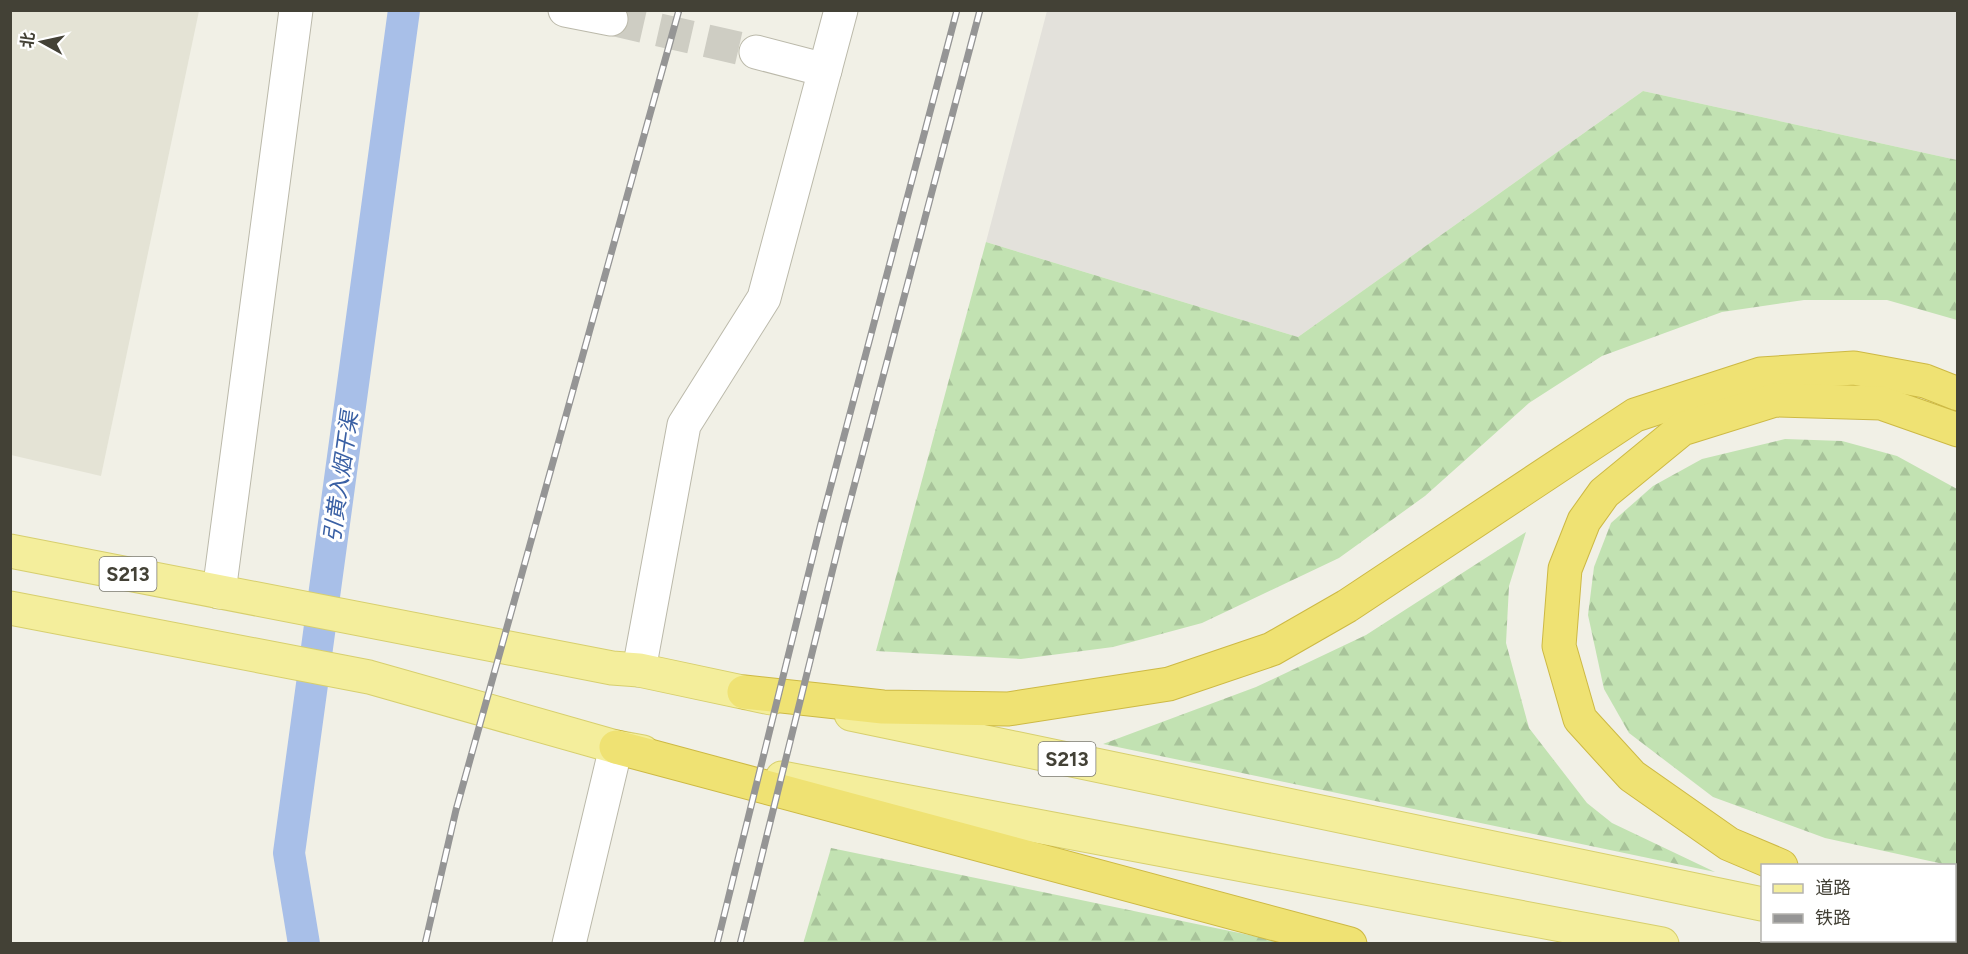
<svg xmlns="http://www.w3.org/2000/svg" width="1968" height="954" font-family="Figtree,'Noto Sans SC',sans-serif">
	<style>
		.residential { fill: #e4e3d5 }
		.industrial { fill: #e3e1db }
		.forest { fill: url(#forest-firs) }
		.lines { fill: none; stroke-linecap: round; stroke-linejoin: round }
		.canal { stroke: #a8bfe8; stroke-width: 32 }
		.minor-tunnel { stroke: #cecdc3; stroke-width: 33; stroke-dasharray: 33 16; stroke-linecap: butt }
		.minor-casing { stroke: #bbb9aa; stroke-width: 35 }
		.major-casing { stroke: #d7cf6e; stroke-width: 35 }
		.highway-casing { stroke: #cdb944; stroke-width: 35 }
		.minor { stroke: #fff; stroke-width: 33 }
		.major { stroke: #f4ee9c; stroke-width: 33 }
		.highway { stroke: #efe273; stroke-width: 33 }
		.rail-casing { stroke: #959595; stroke-width: 7 }
		.rail { stroke: #fff; stroke-width: 4.5; stroke-dasharray: 14; stroke-linecap: butt }
		.labels { text-anchor: middle; dominant-baseline: central; stroke-width: 6; stroke-linejoin: round; paint-order: stroke }
		.shield { fill: #fff; stroke: #7b7a72; stroke-width: 1.5 }
		.shield-label { font-size: 20px; font-weight: bold; fill: #434136 }
		.water-label { font-size: 22px; font-style: italic; fill: #3a60a4; stroke: #fff }
	</style>
	<defs>
		<pattern id="forest-firs" width="22" height="20" patternUnits="userSpaceOnUse" patternTransform="scale(1.5)"><rect width="22" height="20" fill="#c2e2b2"/><path d="M5 1l3.5 6h-7zM16 11l3.5 6h-7z" fill="#a8c39a"/></pattern>
	</defs>
	<rect width="100%" height="100%" fill="#f1f0e6"/>
	<!-- residential -->
	<polygon class="residential" points="11,10 199,11 101,476 11,455"/>
	<!-- industrial -->
	<polygon class="industrial" points="1047,11 1957,11 1957,160 1643,91 1298,337 986,242"/>
	<!-- forest -->
	<g class="forest">
		<polygon points="1643,91 1957,160 1957,320 1887,300 1804,300 1722,312 1602,356 1529,403 1425,496 1339,558 1202,623 1113,647 1021,659 876,651 986,242 1298,337"/>
		<polygon points="1785,439 1842,441 1897,456 1957,489 1957,867 1825,838 1713,797 1629,733 1604,689 1588,615 1594,567 1611,523 1653,486 1702,459"/>
		<polygon points="1526,532 1509,586 1506,643 1529,728 1587,803 1612,823 1715,872 1103,744 1256,687 1366,635"/>
		<polygon points="831,848 1288,943 803,944"/>
	</g>
	<g class="lines">
		<!-- canal -->
		<polyline class="canal" points="304,944 289,853 404,10"/>
		<!-- minor-tunnel -->
		<polyline class="minor-tunnel" points="611,19 756,52"/>
		<defs>
			<g id="minor">
				<polyline points="565,10 611,19"/>
				<polyline points="756,52 825,70"/>
				<polyline points="219,592 296,10"/>
				<polyline points="639,670 684,425 764,298 841,10"/>
				<polyline points="569,944 616,747"/>
			</g>
			<g id="major">
				<polyline points="10,551 612,668 639,670 771,698"/>
				<polyline points="10,608 369,677 616,747 643,752"/>
				<polyline points="851,714 1762,904"/>
				<polyline points="782,778 1662,944"/>
				<polyline points="1936,940 1951,944"/>
			</g>
			<g id="highway">
				<polyline points="744,692 883,707 1008,709 1169,684 1272,649 1347,606 1635,415 1761,374 1854,368 1925,381 1958,394"/>
				<polyline points="616,747 1350,944"/>
				<polyline points="1781,866 1729,844 1632,776 1580,719 1559,646 1565,569 1584,521 1604,493 1682,429 1775,400 1881,403 1958,430"/>
				<polyline points="1954,904 1958,905"/>
			</g>
		</defs>
		<!-- minor casing -->
		<use href="#minor" class="minor-casing"/>
		<!-- major casing -->
		<use href="#major" class="major-casing"/>
		<!-- highway casing -->
		<use href="#highway" class="highway-casing"/>
		<!-- minor -->
		<use href="#minor" class="minor"/>
		<!-- major -->
		<use href="#major" class="major"/>
		<!-- highway -->
		<use href="#highway" class="highway"/>
		<defs>
			<g id="rail">
				<polyline points="425,944 456,810 679,10"/>
				<polyline points="717,944 821,523 957,10"/>
				<polyline points="740,944 843,528 980,10"/>
			</g>
		</defs>
		<!-- rail casing -->
		<use href="#rail" class="rail-casing"/>
		<!-- rail -->
		<use href="#rail" class="rail"/>
	</g>
	<g class="labels">
		<!-- shield labels -->
		<g class="shield">
			<rect x="99.5" y="557" width="57" height="34" rx="4.5"/>
			<rect x="1038.5" y="742" width="57" height="34" rx="4.5"/>
		</g>
		<g class="shield-label">
			<text x="128" y="574">S213</text>
			<text x="1067" y="759">S213</text>
		</g>
		<!-- water labels -->
		<g class="water-label">
			<text transform="translate(341 477) rotate(-82)">引黄入烟干渠</text>
		</g>
	</g>
	<!-- border -->
	<rect width="1968" height="954" fill="none" stroke="#434136" stroke-width="24"/>
	<!-- legend -->
	<rect x="1761" y="864" width="195" height="78" fill="#ffffff" stroke="#b4b3af" stroke-width="1.5"/>
	<rect x="1773" y="884" width="30" height="9" fill="#f4ee9c" stroke="#b4b3af" stroke-width="1.5"/>
	<text x="1815" y="894" font-size="18" fill="#434136">道路</text>
	<rect x="1773" y="914" width="30" height="9" fill="#959595" stroke="#b4b3af" stroke-width="1.5"/>
	<text x="1815" y="924" font-size="18" fill="#434136">铁路</text>
	<!-- north arrow -->
	<g transform="translate(42 42) rotate(278)" stroke="#ffffff" stroke-width="4.5" paint-order="stroke">
	<path d="M0-4.5L10 22L0 15L-10 22Z" fill="#434136"/>
	<text y="-9" font-size="16" font-weight="bold" text-anchor="middle" fill="#434136">北</text>
	</g>
</svg>
